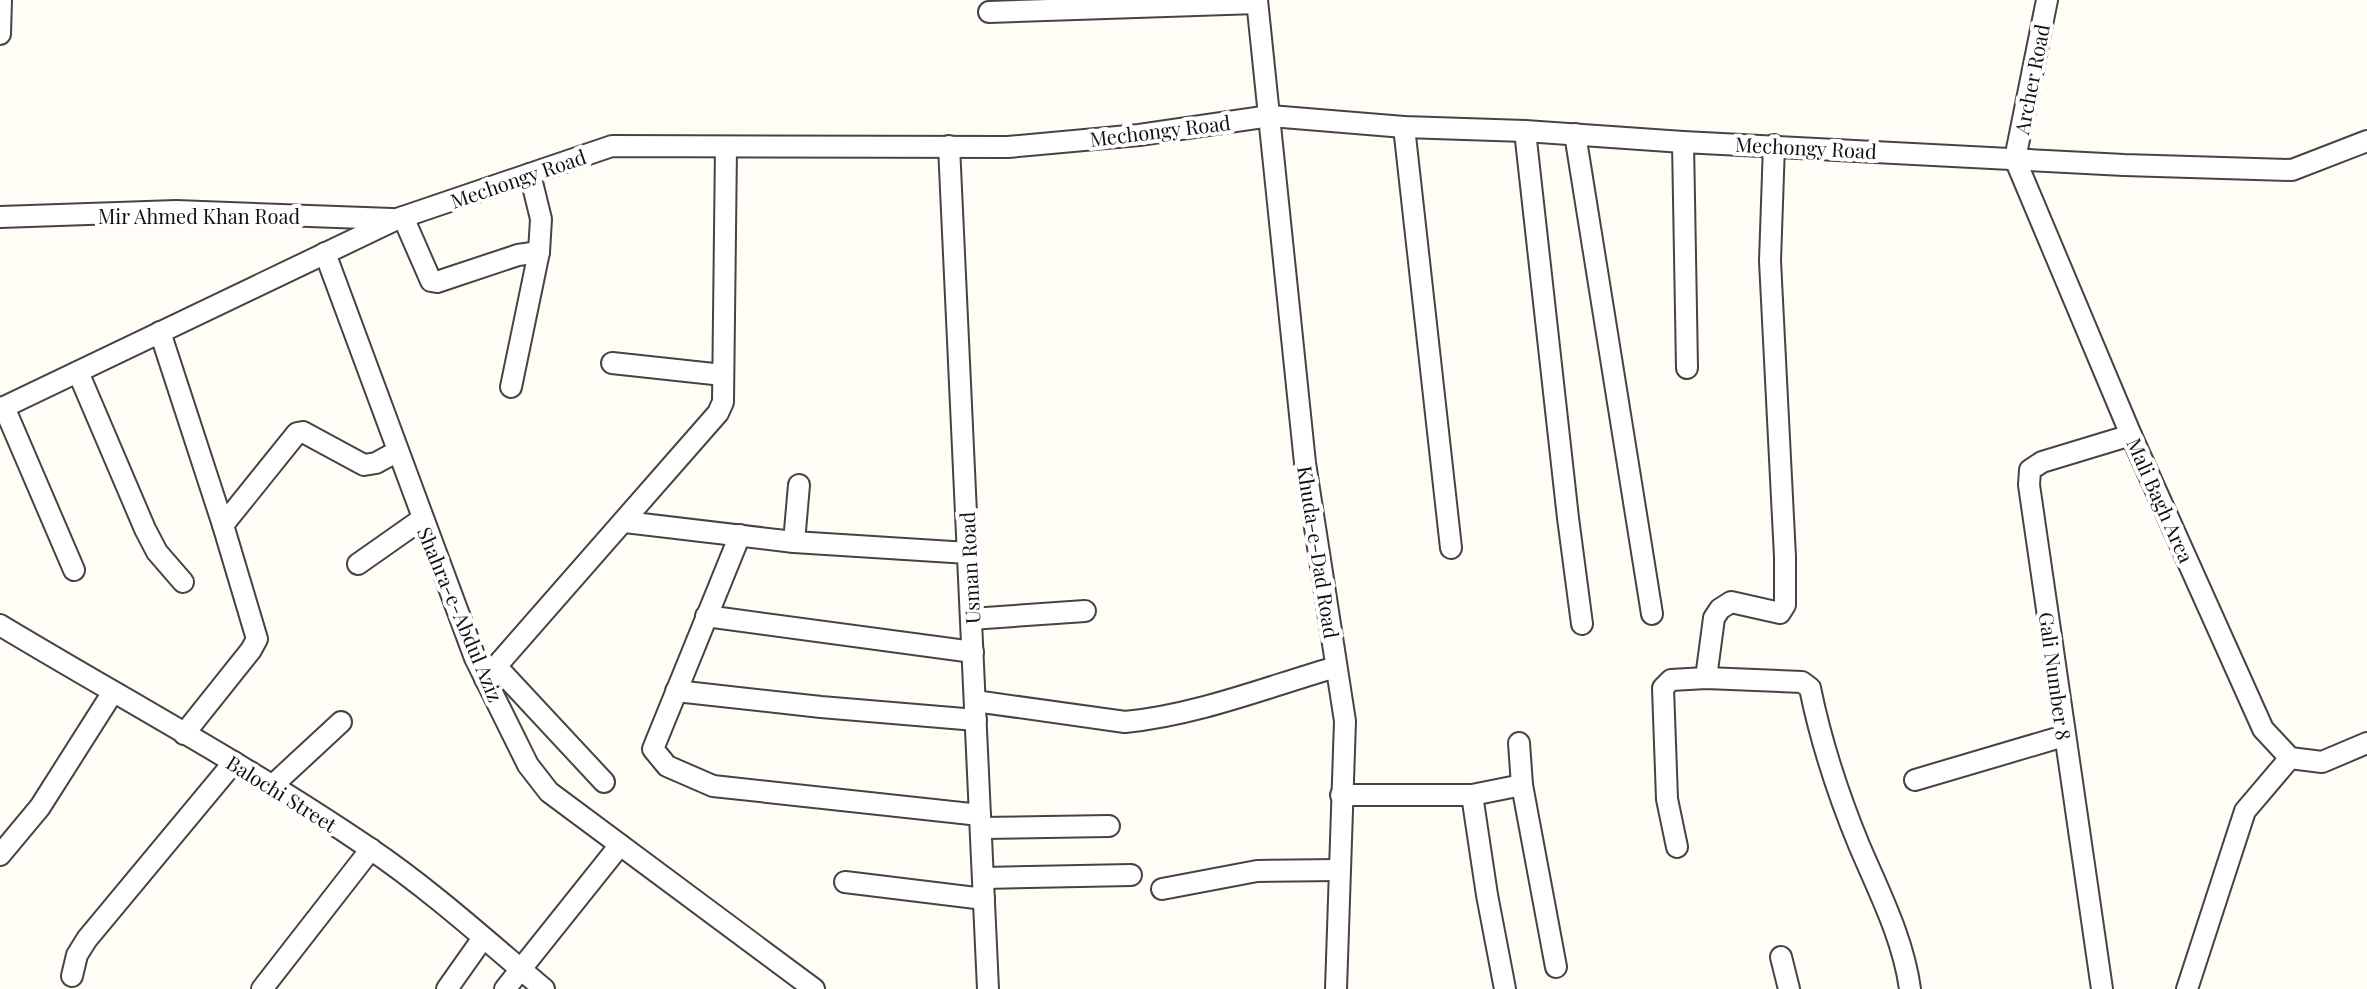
<svg xmlns="http://www.w3.org/2000/svg" width="2367" height="989" font-family="'Playfair Display',serif">
	<style>
		.lines { fill: none; stroke-linecap: round; stroke-linejoin: round }
		.minor-casing { stroke: #444; stroke-width: 24 }
		.minor { stroke: #fff; stroke-width: 20 }
		.labels { text-anchor: middle; dominant-baseline: central; stroke-width: 8; stroke-linejoin: round; paint-order: stroke }
		.street-label { font-size: 20px; fill: #111; stroke: #fff }
	</style>
	<rect width="100%" height="100%" fill="#fffdf5"/>
	<g class="lines">
		<defs>
			<g id="minor">
				<polyline points="1257,0 1305,463 1345,721 1336,989"/>
				<polyline points="989,12 1257,3"/>
				<polyline points="0,34 1,0"/>
				<polyline points="1404,127 1451,548"/>
				<polyline points="1525,131 1568,518 1582,624"/>
				<polyline points="1575,134 1652,614"/>
				<polyline points="1683,142 1687,368"/>
				<polyline points="949,146 988,989"/>
				<polyline points="2015,159 2131,435 2263,729 2290,758 2322,762 2367,743"/>
				<polyline points="2015,159 2047,0"/>
				<polyline points="0,217 176,211 392,219"/>
				<polyline points="403,217 431,281 437,282 518,255 539,252"/>
				<polyline points="325,253 475,658 528,765 549,792 814,989"/>
				<polyline points="160,332 223,525"/>
				<polyline points="612,363 723,375"/>
				<polyline points="78,372 145,529 157,552 183,582"/>
				<polyline points="511,387 539,252 541,219 530,174"/>
				<polyline points="4,407 74,570"/>
				<polyline points="0,409 397,219 612,146 1008,147 1139,135 1270,116 1404,127 1525,131 1683,142 2124,165 2292,170 2367,141"/>
				<polyline points="625,522 794,542 968,553"/>
				<polyline points="740,535 653,749 667,766 713,786 980,815"/>
				<polyline points="794,542 799,485"/>
				<polyline points="358,564 422,519"/>
				<polyline points="706,616 973,652"/>
				<polyline points="971,619 1085,611"/>
				<path d="M0,625C123,699 250,767 369,848C431,890 487,941 544,989"/>
				<polyline points="497,667 604,782"/>
				<polyline points="1706,678 1714,618 1720,609 1731,602 1780,613 1785,605 1785,557 1770,261 1774,145"/>
				<polyline points="485,679 718,413 723,402 726,147"/>
				<polyline points="676,691 821,707 976,720"/>
				<path d="M975,701L1125,722C1197,715 1267,687 1336,667"/>
				<polyline points="184,734 251,650 257,639 223,525 297,433 303,432 364,465 376,463 398,451"/>
				<polyline points="1519,743 1522,785 1556,967"/>
				<polyline points="1915,780 2064,736"/>
				<polyline points="273,785 341,722"/>
				<polyline points="1341,795 1472,795 1522,785"/>
				<polyline points="1472,795 1487,895 1505,989"/>
				<polyline points="981,828 1109,826"/>
				<path d="M1677,847L1667,799L1663,688L1671,680L1706,678L1802,682L1810,688C1821,742 1838,794 1859,845C1879,892 1903,938 1910,989"/>
				<polyline points="0,855 40,807 113,692"/>
				<polyline points="983,878 1131,875"/>
				<polyline points="845,882 984,899"/>
				<polyline points="1162,889 1257,871 1339,870"/>
				<polyline points="1781,957 1789,989"/>
				<polyline points="72,976 77,955 87,939 234,762"/>
				<polyline points="262,989 371,849"/>
				<polyline points="447,989 483,938"/>
				<polyline points="505,989 620,845"/>
				<polyline points="2102,989 2029,485 2030,470 2042,462 2131,435"/>
				<polyline points="2187,989 2245,811 2290,758"/>
			</g>
		</defs>
		<!-- minor casing -->
		<use href="#minor" class="minor-casing"/>
		<!-- minor -->
		<use href="#minor" class="minor"/>
	</g>
	<g class="labels">
		<!-- street labels -->
		<g class="street-label">
			<text transform="translate(2031 79) rotate(-79)">Archer Road</text>
			<text transform="translate(1160 130) rotate(-7)">Mechongy Road</text>
			<text transform="translate(1806 147) rotate(3)">Mechongy Road</text>
			<text transform="translate(518 178) rotate(-19)">Mechongy Road</text>
			<text x="199" y="215">Mir Ahmed Khan Road</text>
			<text transform="translate(2161 500) rotate(66)">Mali Bagh Area</text>
			<text transform="translate(1319 552) rotate(81)">Khuda-e-Dad Road</text>
			<text transform="translate(969 568) rotate(-93)">Usman Road</text>
			<text transform="translate(461 614) rotate(67)">Shahra-e-Abdul Aziz</text>
			<text transform="translate(2056 676) rotate(82)">Gali Number 8</text>
			<text transform="translate(282 793) rotate(32)">Balochi Street</text>
		</g>
	</g>
</svg>
